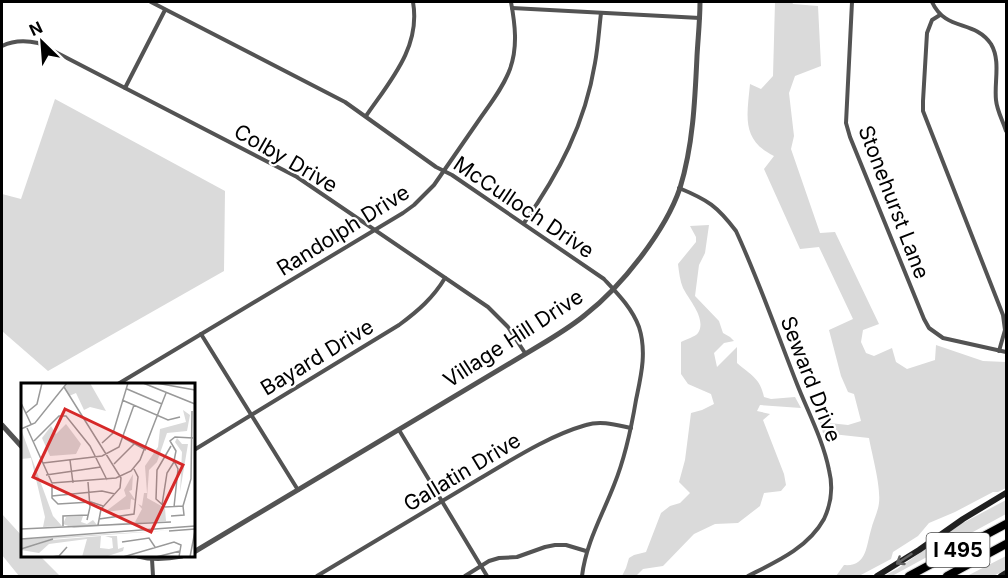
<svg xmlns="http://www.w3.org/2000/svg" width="1008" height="578" font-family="Inter,sans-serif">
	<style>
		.green { fill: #dadada }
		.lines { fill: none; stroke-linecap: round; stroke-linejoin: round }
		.motorway-casing { stroke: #dbdbdb; stroke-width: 10 }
		.minor { stroke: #535353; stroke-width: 4 }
		.tertiary { stroke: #535353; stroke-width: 5 }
		.secondary { stroke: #202020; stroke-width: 6 }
		.motorway { stroke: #000; stroke-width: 8 }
		.oneway { stroke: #636363 }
		.labels { text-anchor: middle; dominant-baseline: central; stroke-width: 4.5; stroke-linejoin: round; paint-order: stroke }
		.shield { fill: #fff; stroke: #4c4c4c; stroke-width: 1.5 }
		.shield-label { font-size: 20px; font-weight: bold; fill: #000 }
		.street-label { font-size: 21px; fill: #000; stroke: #fff }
		.inset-road { fill: none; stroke: #999; stroke-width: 1.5 }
		.view { fill: #d62828; fill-opacity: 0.15; stroke: #d62828; stroke-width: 3 }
		.inset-edge { fill: none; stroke: #000; stroke-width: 3 }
	</style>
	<rect width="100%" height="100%" fill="#fff"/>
	<!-- green -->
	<g class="green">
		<path d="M775,2H792L793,4L818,6L821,66L795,76L789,93L794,136L791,149L820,233L835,232L879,324L863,330L861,342L866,353L874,356L892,348L896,362L907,369L935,360L936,345L983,361L1006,362V488L998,492H993L955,512L929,523L918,536L893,552L891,559L859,576H836L844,565C867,567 866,546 871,530C873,521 878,512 879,503C881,486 872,455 869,438L823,433L820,422L848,425L861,421L854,394L848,392L841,376L829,330L853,319L819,247L800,249L764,169L774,156C741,140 747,116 750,84L761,89L773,76Z"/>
		<polygon points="55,99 225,191 224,271 48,371 2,331 2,194 21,199"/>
		<path d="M709,225L705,253L699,265L695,296L719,321L723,333L730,337L734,341L724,343L714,353L717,367L737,347V363C751,375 760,378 764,397L771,399L795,397L801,408L760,405L757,411L770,414L763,420L784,474L786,485L781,491L764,493L760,506L738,523L715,524L694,534L663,566L643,569L636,576H622L626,568L629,558L634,555L646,552L661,513L670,506L680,503L690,493L679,482L685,460L691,413L702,410L714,404L711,394L688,384L681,374V342C686,339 695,337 698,333C707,319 689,300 683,288C680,281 679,272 678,264L696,242V237L690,226Z"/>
		<polygon points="1006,500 1006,514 892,576 884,576 897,569 961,524"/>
		<polygon points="2,514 22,536 22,556 40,556 60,576 19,576 2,555"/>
		<polygon points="1006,556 1006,570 993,576 967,576"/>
	</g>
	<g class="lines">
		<defs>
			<g id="motorway">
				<polyline points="909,576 1006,524"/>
				<polyline points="947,576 1006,544"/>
			</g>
		</defs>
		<!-- motorway casing -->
		<use href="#motorway" class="motorway-casing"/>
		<!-- minor -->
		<g class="minor">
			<path d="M151,2L345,102L436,167L452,175L604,279C618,294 632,308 639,327C647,352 641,376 636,400C631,430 625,458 614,485C602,516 586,543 582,576"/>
			<polyline points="852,2 846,123 850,137 924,319 929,328 943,338 1006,352"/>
			<path d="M932,2C946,32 974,19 991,44C1001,61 994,82 996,100C997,111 1003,121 1006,131"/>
			<polyline points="512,8 700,18"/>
			<polyline points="940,15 932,20 927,33 923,101 923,111 1003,315 1005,330 999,351"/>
			<path d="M2,46C14,40 25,40 38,43L297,177L488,307L508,327L525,353"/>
			<polyline points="125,88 165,10"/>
			<path d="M366,116C390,81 421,47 413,2"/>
			<path d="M679,188C708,200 717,206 736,231C759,281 777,333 797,384C808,412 823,440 829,470C833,486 831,504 824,519C808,548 776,562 748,576"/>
			<path d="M524,223C559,173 585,124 595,63C598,47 599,30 601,13"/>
			<polyline points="201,334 298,490"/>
			<path d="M118,384L403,213L414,205L434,185C449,163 464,142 479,120C490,104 503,88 510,69C518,47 515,24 511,2"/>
			<polyline points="399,430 487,576"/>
			<path d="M194,450L399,325C418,311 433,298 445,278"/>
			<polyline points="152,559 153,576"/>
			<path d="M317,576C371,544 425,511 479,479C513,459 548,436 586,425C601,420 617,425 631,428"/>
			<polyline points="465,576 489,561 499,558 517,557 545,547 555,545 566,545 586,551"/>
		</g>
		<!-- tertiary -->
		<g class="tertiary">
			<polyline points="2,425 22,447"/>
			<path d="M194,552L547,341C560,333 573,325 585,315C621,287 665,232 680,188C693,146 695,100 697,56C698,38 700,20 700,2"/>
			<path d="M138,556C153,560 166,559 182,556"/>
		</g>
		<!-- secondary -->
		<g class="secondary">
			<polyline points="877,576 919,550 963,519 1006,493"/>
			<polyline points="1001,576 1006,573"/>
		</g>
		<!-- motorway -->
		<use href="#motorway" class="motorway"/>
	</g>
	<!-- one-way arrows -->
	<defs><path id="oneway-shaft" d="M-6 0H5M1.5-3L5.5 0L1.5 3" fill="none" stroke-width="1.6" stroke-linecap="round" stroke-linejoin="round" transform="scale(1.5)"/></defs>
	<use class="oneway" href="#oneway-shaft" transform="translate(904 559) rotate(147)"/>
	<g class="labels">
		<!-- shield labels -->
		<rect class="shield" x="926.5" y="533" width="63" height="34" rx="4.5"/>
		<g class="shield-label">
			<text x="958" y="550">I 495</text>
		</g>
		<!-- street labels -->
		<g class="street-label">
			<text transform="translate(286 158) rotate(30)">Colby Drive</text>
			<text transform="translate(894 202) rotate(69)">Stonehurst Lane</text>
			<text transform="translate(524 207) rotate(34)">McCulloch Drive</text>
			<text transform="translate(343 230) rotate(-32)">Randolph Drive</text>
			<text transform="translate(513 338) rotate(-33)">Village Hill Drive</text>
			<text transform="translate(317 357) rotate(-31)">Bayard Drive</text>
			<text transform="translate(811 379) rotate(69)">Seward Drive</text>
			<text transform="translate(462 472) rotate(-31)">Gallatin Drive</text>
		</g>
	</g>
	<!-- overview -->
	<g transform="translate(21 383)">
		<rect width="174" height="174" fill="#fff"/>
		<path d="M48,0H69L85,28L69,24L63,27L55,10L48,13L43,4ZM162,27L169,32L166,48L146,50L136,79L128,87L126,115L144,125L145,138L53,145L42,141L45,134L62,133L60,139L66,141L72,137L76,142L114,139L121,126L117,121L121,123L123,110H126L124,83L137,64L139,46L165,39ZM45,41L60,61L55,71L29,73L21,55L30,43L35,51ZM0,46L32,133L41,143L22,144L24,134L10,75L0,76ZM156,55L161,61H167L159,109L161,69L154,59ZM112,91L111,107L108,108L115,118L110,116L109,126L84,129L105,113L103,107ZM153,147L30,156L9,164L30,157L80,153L79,165L88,166L92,165L91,155L84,153H96L97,166L103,164L102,168L84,174H61L66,156L28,161L18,170L0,167L4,165H0V157L4,156Z" fill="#dadada"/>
		<path class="inset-road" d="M122,0L174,21M135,0L174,7M43,4L100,95L99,105L80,126L77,142M106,6L141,21M101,17L147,37L159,34M0,20L10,41M5,30L16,21L21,0M6,45L31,100L95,95L110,88L119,77L145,10M0,46L14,40L46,0M103,55L125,67M13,58L38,33H45L69,63L86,97M81,60L92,50L107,0M150,63L136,87L135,116L144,124L162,123L170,96L171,28M49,77L52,100M22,80L81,73L98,64L113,22M93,81L113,61M25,92L80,84M31,101V115L37,121L70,119L82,123M31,113L81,108L94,111M141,122L146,90L153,79M153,124L157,86L153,78L155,68L149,58L154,54L172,55M150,133L163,132L162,123M78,136L113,131L117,94L113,86M66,137L69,124L67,99M42,143V133L67,132M0,146L150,139M148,148L174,146M0,156L174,143M101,159L128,155L134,164M0,166L32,156M30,174L38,173L46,164M102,174L153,159L160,162L158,174M135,174L159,168M169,174L174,148"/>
		<path class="view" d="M44,26L162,82L130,149L12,94Z"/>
		<rect width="174" height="174" class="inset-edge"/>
	</g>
	<!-- border -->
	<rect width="1008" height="578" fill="none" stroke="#000000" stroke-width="6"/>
	<!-- north arrow -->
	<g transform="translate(42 42) rotate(335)" stroke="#ffffff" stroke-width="4.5" paint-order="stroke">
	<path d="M0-4.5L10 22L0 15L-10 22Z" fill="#000000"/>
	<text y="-9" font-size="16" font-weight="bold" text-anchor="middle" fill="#000000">N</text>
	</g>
</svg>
